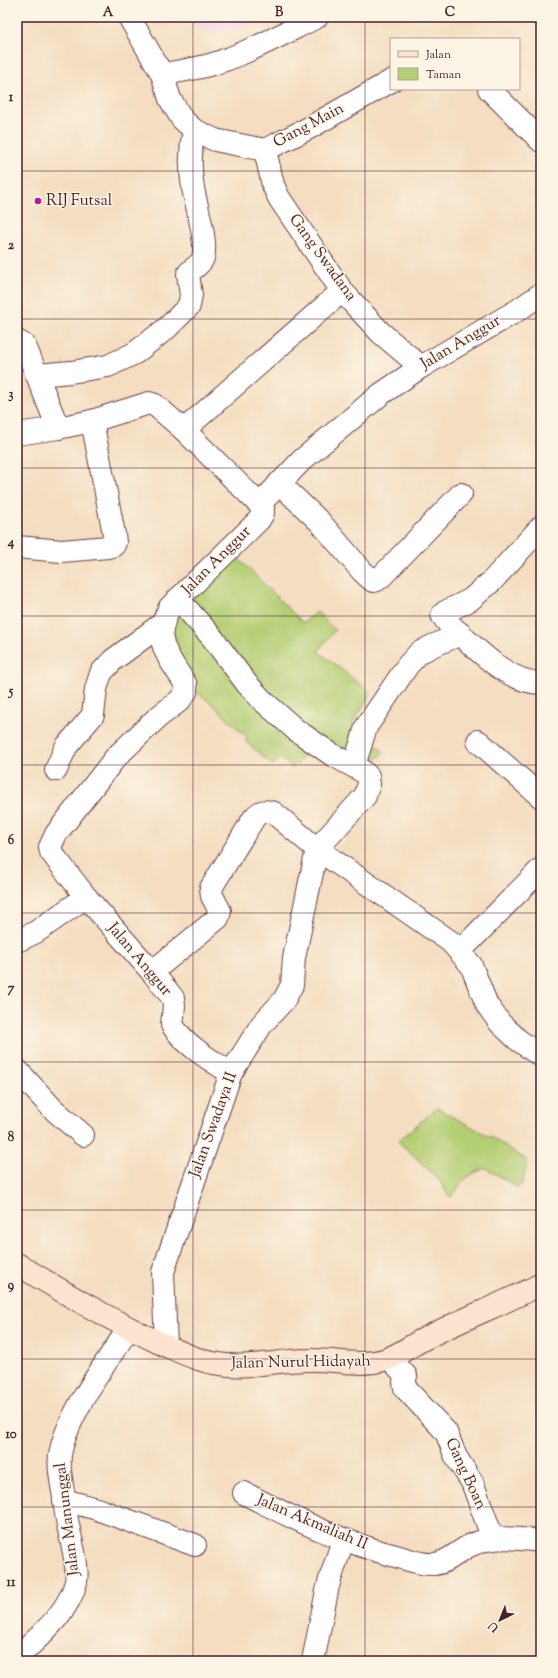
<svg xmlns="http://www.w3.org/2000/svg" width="558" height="1678" font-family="'Sorts Mill Goudy',serif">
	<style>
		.built { fill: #ecd1e9 }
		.green { fill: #b4ce73; stroke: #7f764f }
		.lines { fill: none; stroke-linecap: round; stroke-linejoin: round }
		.street-casing { stroke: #643c41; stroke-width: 24 }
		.secondary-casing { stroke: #643c41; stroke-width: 24 }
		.street { stroke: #fff; stroke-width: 22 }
		.secondary { stroke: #fde4d0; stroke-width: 22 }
		.grid { fill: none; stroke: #4a1f2b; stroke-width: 1; stroke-opacity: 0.55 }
		.poi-dot { fill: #b5179e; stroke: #fcf5e5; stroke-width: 1.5 }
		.labels { text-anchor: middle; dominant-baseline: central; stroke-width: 3; stroke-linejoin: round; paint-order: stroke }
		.street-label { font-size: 16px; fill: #4a1f2b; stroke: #fcf5e5 }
		.poi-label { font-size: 16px; fill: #4a1f2b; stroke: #fcf5e5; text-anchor: start }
		.neatline { fill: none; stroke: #4a1f2b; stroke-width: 1.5 }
		.grid-label { font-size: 13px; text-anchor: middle; font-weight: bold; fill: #4a1f2b }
	</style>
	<rect width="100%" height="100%" fill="#fcf5e5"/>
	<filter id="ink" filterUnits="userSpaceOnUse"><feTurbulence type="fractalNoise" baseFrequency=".025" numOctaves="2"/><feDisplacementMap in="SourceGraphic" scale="8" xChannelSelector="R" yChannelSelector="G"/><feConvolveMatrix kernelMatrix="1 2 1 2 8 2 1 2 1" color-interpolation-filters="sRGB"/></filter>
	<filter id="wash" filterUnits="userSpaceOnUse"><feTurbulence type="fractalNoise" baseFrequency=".012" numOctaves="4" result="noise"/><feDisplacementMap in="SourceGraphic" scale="16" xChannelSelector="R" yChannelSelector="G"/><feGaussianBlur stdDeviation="0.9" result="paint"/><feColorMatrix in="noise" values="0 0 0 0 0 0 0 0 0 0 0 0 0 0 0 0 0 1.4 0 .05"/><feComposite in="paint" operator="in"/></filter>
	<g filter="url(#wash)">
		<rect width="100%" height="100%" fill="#f4ddc0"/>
		<!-- built -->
		<polygon class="built" points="173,17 284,17 242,28 212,32"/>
		<!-- green -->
		<g class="green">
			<polygon points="235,555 303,623 317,612 335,630 318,651 371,693 352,724 384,752 362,776 313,748 293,768 280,758 273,765 245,741 248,738 211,703 193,690 169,640 173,617"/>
			<path d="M437,1108L494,1139L528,1161L523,1181L518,1188L486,1168C476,1172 468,1175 460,1184C457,1188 456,1194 450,1197L438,1179L398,1141Z"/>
		</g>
	</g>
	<g filter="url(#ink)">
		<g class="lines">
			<defs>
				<g id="street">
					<polyline points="129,17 162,74 170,99 182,119 194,130 215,140 265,150 309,128 391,81"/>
					<path d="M162,74C182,71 203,68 222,61C255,50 286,32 317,17"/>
					<polyline points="489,89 541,141"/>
					<polyline points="265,150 273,185 279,198 342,291 381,333 421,367"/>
					<path d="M17,342H19L25,346L37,375L71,372L108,366L135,353L167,328L189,306L191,295L188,274C192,268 201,265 203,258C208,241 196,206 193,188C190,170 190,149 194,130"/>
					<polyline points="37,375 58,428"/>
					<polyline points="184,430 342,291"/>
					<path d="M17,434L58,428L92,421L149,403L155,405L184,430L263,508V513L259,520L170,607C151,642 168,655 186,685V692L179,701L157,718L116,757L56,834L50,847L51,852L86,897L152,972L173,998L174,1006L172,1025C186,1046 210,1060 231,1073"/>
					<polyline points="279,483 320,522 362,571 373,581 377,580 381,577 461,494"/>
					<polyline points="260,504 302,460 381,394 421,367 518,310 541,294"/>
					<path d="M541,527L492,581L470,600L445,612L442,615L447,622C471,643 506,683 541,683"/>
					<polyline points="17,547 62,551 108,547 114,545 115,542 114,534 92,421"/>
					<polyline points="478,741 541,797"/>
					<polyline points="354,766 366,727 408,665 419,653 432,646 461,634"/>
					<polyline points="56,770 66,747 93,715 96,689 101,673 113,660 163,623"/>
					<polyline points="17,941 36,932 86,897"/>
					<polyline points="460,951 541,869"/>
					<path d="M152,972L218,918L220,911L212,896L211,888L254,818C261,810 265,810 274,813L317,849L451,942L471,965L487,1005L500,1023L518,1040L541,1056"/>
					<polyline points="17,1070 53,1109 83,1135"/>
					<polyline points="166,1346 163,1272 231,1073 262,1024 284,1000 292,985 294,958 317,849 365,796 369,784 368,776 362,771 331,754 296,730 263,701 247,684 211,636 178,599"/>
					<polyline points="390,1358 406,1376 404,1382 405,1388 446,1432 456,1457 472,1482 493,1539"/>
					<path d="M244,1493C294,1519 344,1543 399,1557C410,1560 422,1565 434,1564C448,1563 457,1552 469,1546C492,1535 516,1538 541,1541"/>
					<polyline points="64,1500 97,1509 195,1545"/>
					<path d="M17,1658C39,1636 68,1614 76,1582C79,1566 71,1541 68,1525C66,1516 65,1507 64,1498C62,1483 57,1465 61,1450C69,1413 107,1361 129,1328"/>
					<polyline points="313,1661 328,1586 343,1540"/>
				</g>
				<path id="secondary" d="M17,1264C63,1292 110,1320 160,1343C176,1350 195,1360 213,1363C248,1370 275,1360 309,1360C334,1359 359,1367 384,1360C399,1355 410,1346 424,1339C462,1319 503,1304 541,1284"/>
			</defs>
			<!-- street casing -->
			<use href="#street" class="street-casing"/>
			<!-- secondary casing -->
			<use href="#secondary" class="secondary-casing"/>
			<!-- street -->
			<use href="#street" class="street"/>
			<!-- secondary -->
			<use href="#secondary" class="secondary"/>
		</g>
	</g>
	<!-- grid -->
	<path class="grid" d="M193,17V1661M365,17V1661M17,171H541M17,319H541M17,468H541M17,616H541M17,765H541M17,913H541M17,1062H541M17,1210H541M17,1359H541M17,1507H541"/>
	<!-- markers -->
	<circle class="poi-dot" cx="38" cy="201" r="4"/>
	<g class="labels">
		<!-- street labels -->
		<g class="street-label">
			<text transform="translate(309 126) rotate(-28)">Gang Main</text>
			<text transform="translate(322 258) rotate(54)">Gang Swadana</text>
			<text transform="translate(461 343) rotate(-31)">Jalan Anggur</text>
			<text transform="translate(217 561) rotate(-45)">Jalan Anggur</text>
			<text transform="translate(139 960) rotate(50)">Jalan Anggur</text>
			<text transform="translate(214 1125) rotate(-70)">Jalan Swadaya II</text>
			<text transform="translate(301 1363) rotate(-1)">Jalan Nurul Hidayah</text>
			<text transform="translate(465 1474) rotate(65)">Gang Boan</text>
			<text transform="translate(68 1519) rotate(-97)">Jalan Manunggal</text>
			<text transform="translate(312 1523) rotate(23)">Jalan Akmaliah II</text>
		</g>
		<!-- poi labels -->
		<g class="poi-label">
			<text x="46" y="201">RIJ Futsal</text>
		</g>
	</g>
	<!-- margin -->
	<rect width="558" height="1678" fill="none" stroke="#fcf5e5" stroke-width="44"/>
	<!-- legend -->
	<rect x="390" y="38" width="130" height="52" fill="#fcf5e5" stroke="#b59f9b"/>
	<rect x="398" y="51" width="20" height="6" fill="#fde4d0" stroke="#b59f9b"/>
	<text x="426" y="58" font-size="12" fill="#4a1f2b">Jalan</text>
	<rect x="398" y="68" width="20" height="12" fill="#b4ce73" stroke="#b59f9b"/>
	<text x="426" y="78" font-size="12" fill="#4a1f2b">Taman</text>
	<!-- north arrow -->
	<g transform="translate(500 1620) rotate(223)" stroke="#fcf5e5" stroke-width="3" paint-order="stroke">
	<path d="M0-3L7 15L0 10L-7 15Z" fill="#4a1f2b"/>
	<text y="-6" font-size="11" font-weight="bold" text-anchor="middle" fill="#4a1f2b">U</text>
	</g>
	<rect x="22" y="22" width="514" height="1634" class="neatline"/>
	<g class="grid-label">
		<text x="108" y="16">A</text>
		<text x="279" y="16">B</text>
		<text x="450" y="16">C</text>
		<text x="11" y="101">1</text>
		<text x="11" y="249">2</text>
		<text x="11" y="398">3</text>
		<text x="11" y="546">4</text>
		<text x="11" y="695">5</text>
		<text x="11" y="844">6</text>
		<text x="11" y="992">7</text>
		<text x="11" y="1141">8</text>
		<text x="11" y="1289">9</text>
		<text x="11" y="1438">10</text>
		<text x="11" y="1586">11</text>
	</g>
</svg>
